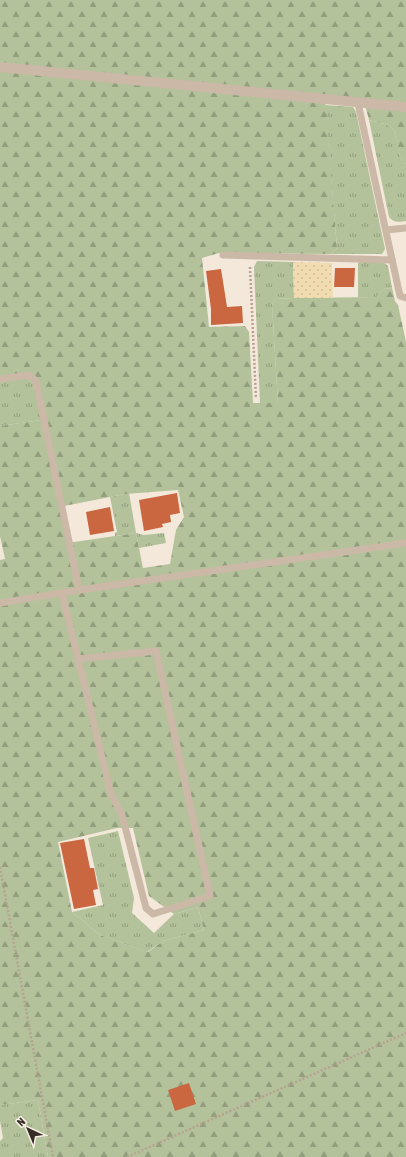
<svg xmlns="http://www.w3.org/2000/svg" width="406" height="1157" font-family="'Asap Condensed',sans-serif">
	<style>
		.grass { fill: url(#grass-tufts) }
		.forest { fill: url(#forest-firs); fill-rule: evenodd }
		.sand { fill: url(#sand-dots) }
		.building { fill: #ca6741 }
		.lines { fill: none; stroke-linecap: round; stroke-linejoin: round }
		.path { stroke: #b7a290; stroke-width: 2.5; stroke-dasharray: 2 2; stroke-linecap: butt }
		.lane { stroke: #cbb8a6; stroke-width: 7 }
		.street { stroke: #cbb8a6; stroke-width: 10 }
	</style>
	<defs>
		<pattern id="grass-tufts" width="24" height="20" patternUnits="userSpaceOnUse"><rect width="24" height="20" fill="#b3c29a"/><path d="M3 7l-1-3M5 7V3M7 7l1-3M15 17l-1-3M17 17v-4M19 17l1-3" fill="none" stroke="#929e7e"/></pattern>
		<pattern id="forest-firs" width="22" height="20" patternUnits="userSpaceOnUse"><rect width="22" height="20" fill="#b3c29a"/><path d="M5 1l3.5 6h-7zM16 11l3.5 6h-7z" fill="#929e7e"/></pattern>
		<pattern id="sand-dots" width="8" height="8" patternUnits="userSpaceOnUse"><rect width="8" height="8" fill="#f0dcb0"/><path d="M2 2h.1M6 6h.1" fill="none" stroke="#cebd97" stroke-width="1.8" stroke-linecap="round"/></pattern>
	</defs>
	<rect width="100%" height="100%" fill="#f3e8da"/>
	<!-- grass -->
	<g class="grass">
		<polygon points="325,105 353,107 356,112 385,249 382,254 331,254 337,248"/>
		<path d="M369,120L388,125L394,130L401,160L406,164V221C398,222 394,223 389,217Z"/>
		<polygon points="257,261 293,262 294,298 275,299 272,305 278,403 260,403 254,267"/>
		<polygon points="358,262 383,262 388,266 392,288 383,289 377,297 358,297"/>
		<polygon points="27,378 34,384 41,420 0,426 0,382"/>
		<polygon points="129,493 136,533 144,535 164,533 166,543 139,548 136,533 115,536 115,533 117,532 110,497"/>
		<polygon points="118,831 134,898 132,913 154,933 174,914 198,907 204,930 163,941 147,952 100,935 72,912 103,905 88,838"/>
		<polygon points="38,1100 48,1157 0,1157 0,1141 3,1138 0,1121 0,1105"/>
	</g>
	<!-- forest -->
	<path class="forest" d="M0,0H406V164L401,161L394,130L388,125L369,120L364,101L325,98L337,248L331,254L219,253L202,258L209,327L245,326L249,332L253,403H278L272,305L275,299L294,298L377,297L383,289L392,288L395,301L398,305L406,342V1157H48L38,1100L0,1105V560L5,559L0,536V426L41,420L34,384L27,378L0,382ZM178,490L184,517L176,530L170,564L143,568L136,533L67,543L59,507L125,494ZM117,828H133L149,896L174,914L198,907L204,930L163,941L148,952L100,935L72,912L58,842Z"/>
	<!-- sand -->
	<polygon class="sand" points="293,262 332,263 333,298 294,298"/>
	<!-- building -->
	<g class="building">
		<polygon points="335,268 355,268 354,287 334,287"/>
		<polygon points="221,269 227,307 242,306 243,323 211,325 211,309 206,271"/>
		<polygon points="177,493 180,513 170,515 171,522 162,524 163,527 144,531 139,500"/>
		<polygon points="110,507 114,531 90,535 86,512"/>
		<polygon points="84,839 90,868 94,868 98,889 93,890 96,905 74,909 60,843"/>
		<polygon points="189,1083 196,1104 175,1111 168,1090"/>
	</g>
	<g class="lines">
		<!-- path -->
		<g class="path">
			<polyline points="250,267 256,399"/>
			<polyline points="0,867 53,1157"/>
			<polyline points="127,1157 406,1033"/>
		</g>
		<!-- lane -->
		<g class="lane">
			<polyline points="358,103 400,296 406,298"/>
			<polyline points="386,230 406,228"/>
			<polyline points="223,255 392,260"/>
			<polyline points="0,379 29,375 36,381 79,590"/>
			<polyline points="62,593 111,794 122,815 146,908 153,914 210,896 156,651 78,659"/>
			<polyline points="0,603 79,590 406,543"/>
		</g>
		<!-- street -->
		<polyline class="street" points="0,67 406,107"/>
	</g>
	<!-- north arrow -->
	<g transform="translate(28 1129) rotate(316)" stroke="#faf2e7" stroke-width="3" paint-order="stroke">
	<path d="M0-3L7 15L0 10L-7 15Z" fill="#372d27"/>
	<text y="-6" font-size="11" font-weight="bold" text-anchor="middle" fill="#372d27">N</text>
	</g>
</svg>
